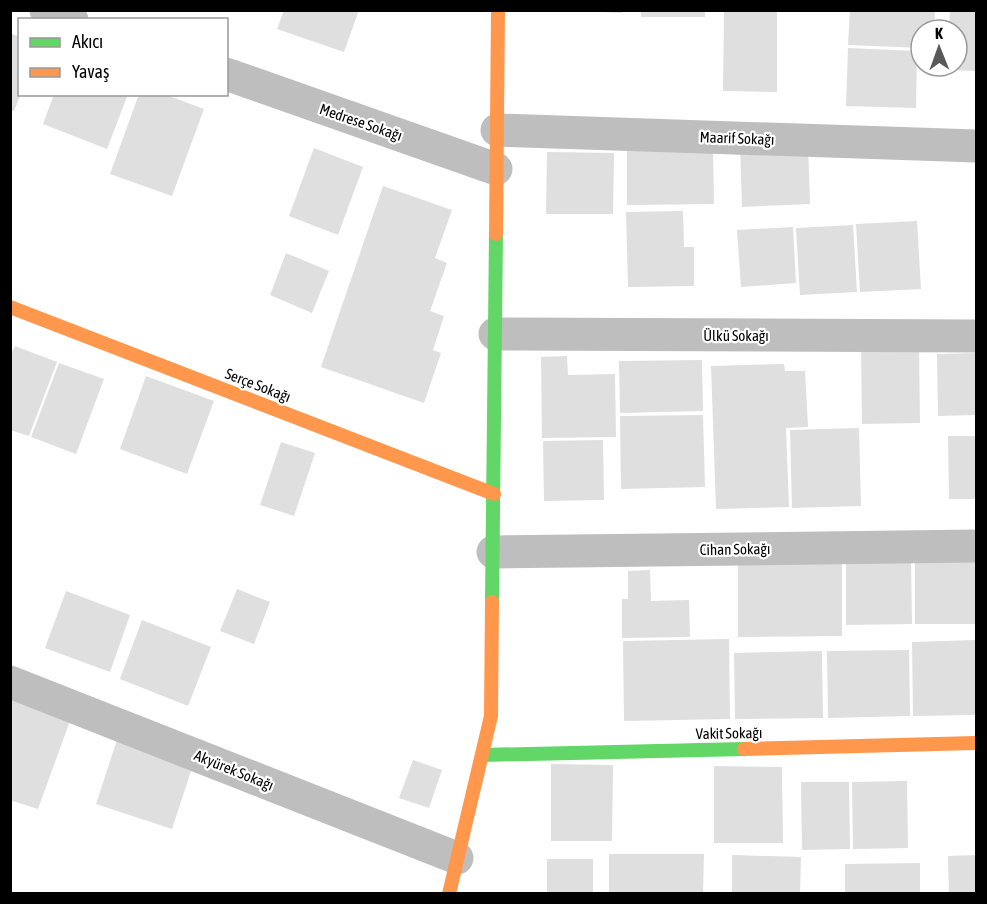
<svg xmlns="http://www.w3.org/2000/svg" width="987" height="904" font-family="'Asap Condensed',sans-serif">
	<style>
		.building { fill: #dfdfdf }
		.lines { fill: none; stroke-linecap: round; stroke-linejoin: round }
		.street { stroke: #bebebe; stroke-width: 33 }
		.fast { stroke: #63d668; stroke-width: 14 }
		.slow { stroke: #ff974d; stroke-width: 14 }
		.labels { text-anchor: middle; dominant-baseline: central; stroke-width: 4.5; stroke-linejoin: round; paint-order: stroke }
		.street-label { font-size: 15px; fill: #000; stroke: #fff }
	</style>
	<rect width="100%" height="100%" fill="#fff"/>
	<!-- building -->
	<g class="building">
		<polygon points="284,10 359,10 344,52 277,29"/>
		<polygon points="602,10 622,10 622,13 602,12"/>
		<rect x="641" y="10" width="64" height="7"/>
		<polygon points="850,10 935,10 934,30 921,30 921,48 848,45"/>
		<polygon points="950,10 976,10 976,71 947,70 947,66 957,66 957,30 949,30"/>
		<polygon points="724,11 777,11 777,92 723,91"/>
		<polygon points="10,33 20,37 20,94 21,94 14,111 10,110"/>
		<polygon points="848,48 917,51 916,108 846,106"/>
		<polygon points="54,94 128,94 107,149 43,124"/>
		<polygon points="139,94 164,94 204,109 172,196 110,174"/>
		<polygon points="808,142 810,204 742,207 740,144"/>
		<polygon points="713,147 714,204 627,205 627,148"/>
		<polygon points="314,148 363,167 338,235 289,216"/>
		<polygon points="547,152 614,153 613,214 546,214"/>
		<polygon points="383,186 452,210 435,258 447,263 430,311 444,316 433,350 441,353 424,403 321,367"/>
		<polygon points="683,211 684,247 694,247 694,286 628,287 626,212"/>
		<polygon points="917,221 921,289 860,292 856,224"/>
		<polygon points="853,225 857,292 800,295 796,228"/>
		<polygon points="793,227 796,283 741,287 737,230"/>
		<polygon points="286,253 329,271 312,313 270,295"/>
		<polygon points="919,344 920,423 862,424 861,345"/>
		<polygon points="15,346 57,362 29,436 10,430 10,357"/>
		<polygon points="976,353 976,415 938,416 937,354"/>
		<polygon points="567,356 568,375 615,374 616,437 542,438 541,357"/>
		<polygon points="702,360 703,411 620,413 619,361"/>
		<polygon points="59,363 104,379 76,454 31,437"/>
		<polygon points="784,364 785,371 805,371 808,427 786,428 789,507 716,509 711,366"/>
		<polygon points="146,376 214,401 187,474 120,449"/>
		<polygon points="703,415 705,487 621,489 620,416"/>
		<polygon points="859,428 861,506 792,508 790,430"/>
		<polygon points="948,436 976,436 976,499 949,499"/>
		<polygon points="603,440 604,500 544,501 543,441"/>
		<polygon points="281,442 315,453 294,516 260,505"/>
		<polygon points="911,559 912,624 846,625 846,560"/>
		<polygon points="976,559 976,624 915,624 915,560"/>
		<polygon points="842,560 842,636 738,637 738,561"/>
		<polygon points="650,570 651,601 689,600 690,637 622,638 622,599 628,599 628,571"/>
		<polygon points="237,589 270,602 254,644 220,631"/>
		<polygon points="66,591 130,615 110,672 45,648"/>
		<polygon points="142,620 211,647 188,706 120,679"/>
		<polygon points="729,639 730,719 624,721 623,641"/>
		<polygon points="976,640 976,715 913,716 912,642"/>
		<polygon points="909,650 910,716 828,718 827,651"/>
		<polygon points="822,651 823,718 735,719 734,653"/>
		<polygon points="10,696 71,718 38,809 10,800"/>
		<polygon points="117,740 193,765 172,829 96,804"/>
		<polygon points="413,760 442,770 429,808 399,798"/>
		<polygon points="551,764 613,765 612,841 551,841"/>
		<polygon points="714,766 782,767 783,843 714,843"/>
		<polygon points="907,781 908,848 853,849 852,782"/>
		<polygon points="801,782 849,782 850,849 802,850"/>
		<polygon points="609,854 704,854 703,894 609,894"/>
		<polygon points="732,855 801,857 800,894 732,894"/>
		<polygon points="976,855 976,894 949,894 948,856"/>
		<rect x="547" y="859" width="46" height="35"/>
		<polygon points="920,863 920,894 845,894 845,864"/>
	</g>
	<g class="lines">
		<!-- street -->
		<g class="street">
			<polyline points="46,10 72,20"/>
			<polyline points="226,74 496,169"/>
			<polyline points="497,130 976,146"/>
			<polyline points="495,334 976,336"/>
			<polyline points="493,552 976,546"/>
			<polyline points="10,682 457,858"/>
		</g>
		<!-- fast -->
		<g class="fast">
			<polyline points="492,602 496,234"/>
			<polyline points="482,755 744,749"/>
		</g>
		<!-- slow -->
		<g class="slow">
			<polyline points="496,234 498,10"/>
			<polyline points="10,307 494,494"/>
			<polyline points="744,749 976,743"/>
			<polyline points="449,894 491,716 492,602"/>
		</g>
	</g>
	<g class="labels">
		<!-- street labels -->
		<g class="street-label">
			<text transform="translate(361 122) rotate(19)">Medrese Sokağı</text>
			<text transform="translate(737 138) rotate(2)">Maarif Sokağı</text>
			<text x="736" y="335">Ülkü Sokağı</text>
			<text transform="translate(258 385) rotate(21)">Serçe Sokağı</text>
			<text transform="translate(735 549) rotate(-1)">Cihan Sokağı</text>
			<text transform="translate(729 733) rotate(-1)">Vakit Sokağı</text>
			<text transform="translate(234 770) rotate(22)">Akyürek Sokağı</text>
		</g>
	</g>
	<!-- border -->
	<rect width="987" height="904" fill="none" stroke="#000000" stroke-width="24"/>
	<!-- legend -->
	<rect x="18" y="18" width="210" height="78" fill="#ffffff" stroke="#999999" stroke-width="1.5"/>
	<rect x="30" y="38" width="30" height="9" fill="#63d668" stroke="#999999" stroke-width="1.5"/>
	<text x="72" y="48" font-size="18" fill="#000000">Akıcı</text>
	<rect x="30" y="68" width="30" height="9" fill="#ff974d" stroke="#999999" stroke-width="1.5"/>
	<text x="72" y="78" font-size="18" fill="#000000">Yavaş</text>
	<!-- north arrow -->
	<g transform="translate(939 48) rotate(359)"><circle r="28" fill="#ffffff" stroke="#999999" stroke-width="1.5"/>
	<path d="M0-4.5L10 22L0 15L-10 22Z" fill="#595959"/>
	<text y="-9" font-size="16" font-weight="bold" text-anchor="middle" fill="#000000">K</text>
	</g>
</svg>
